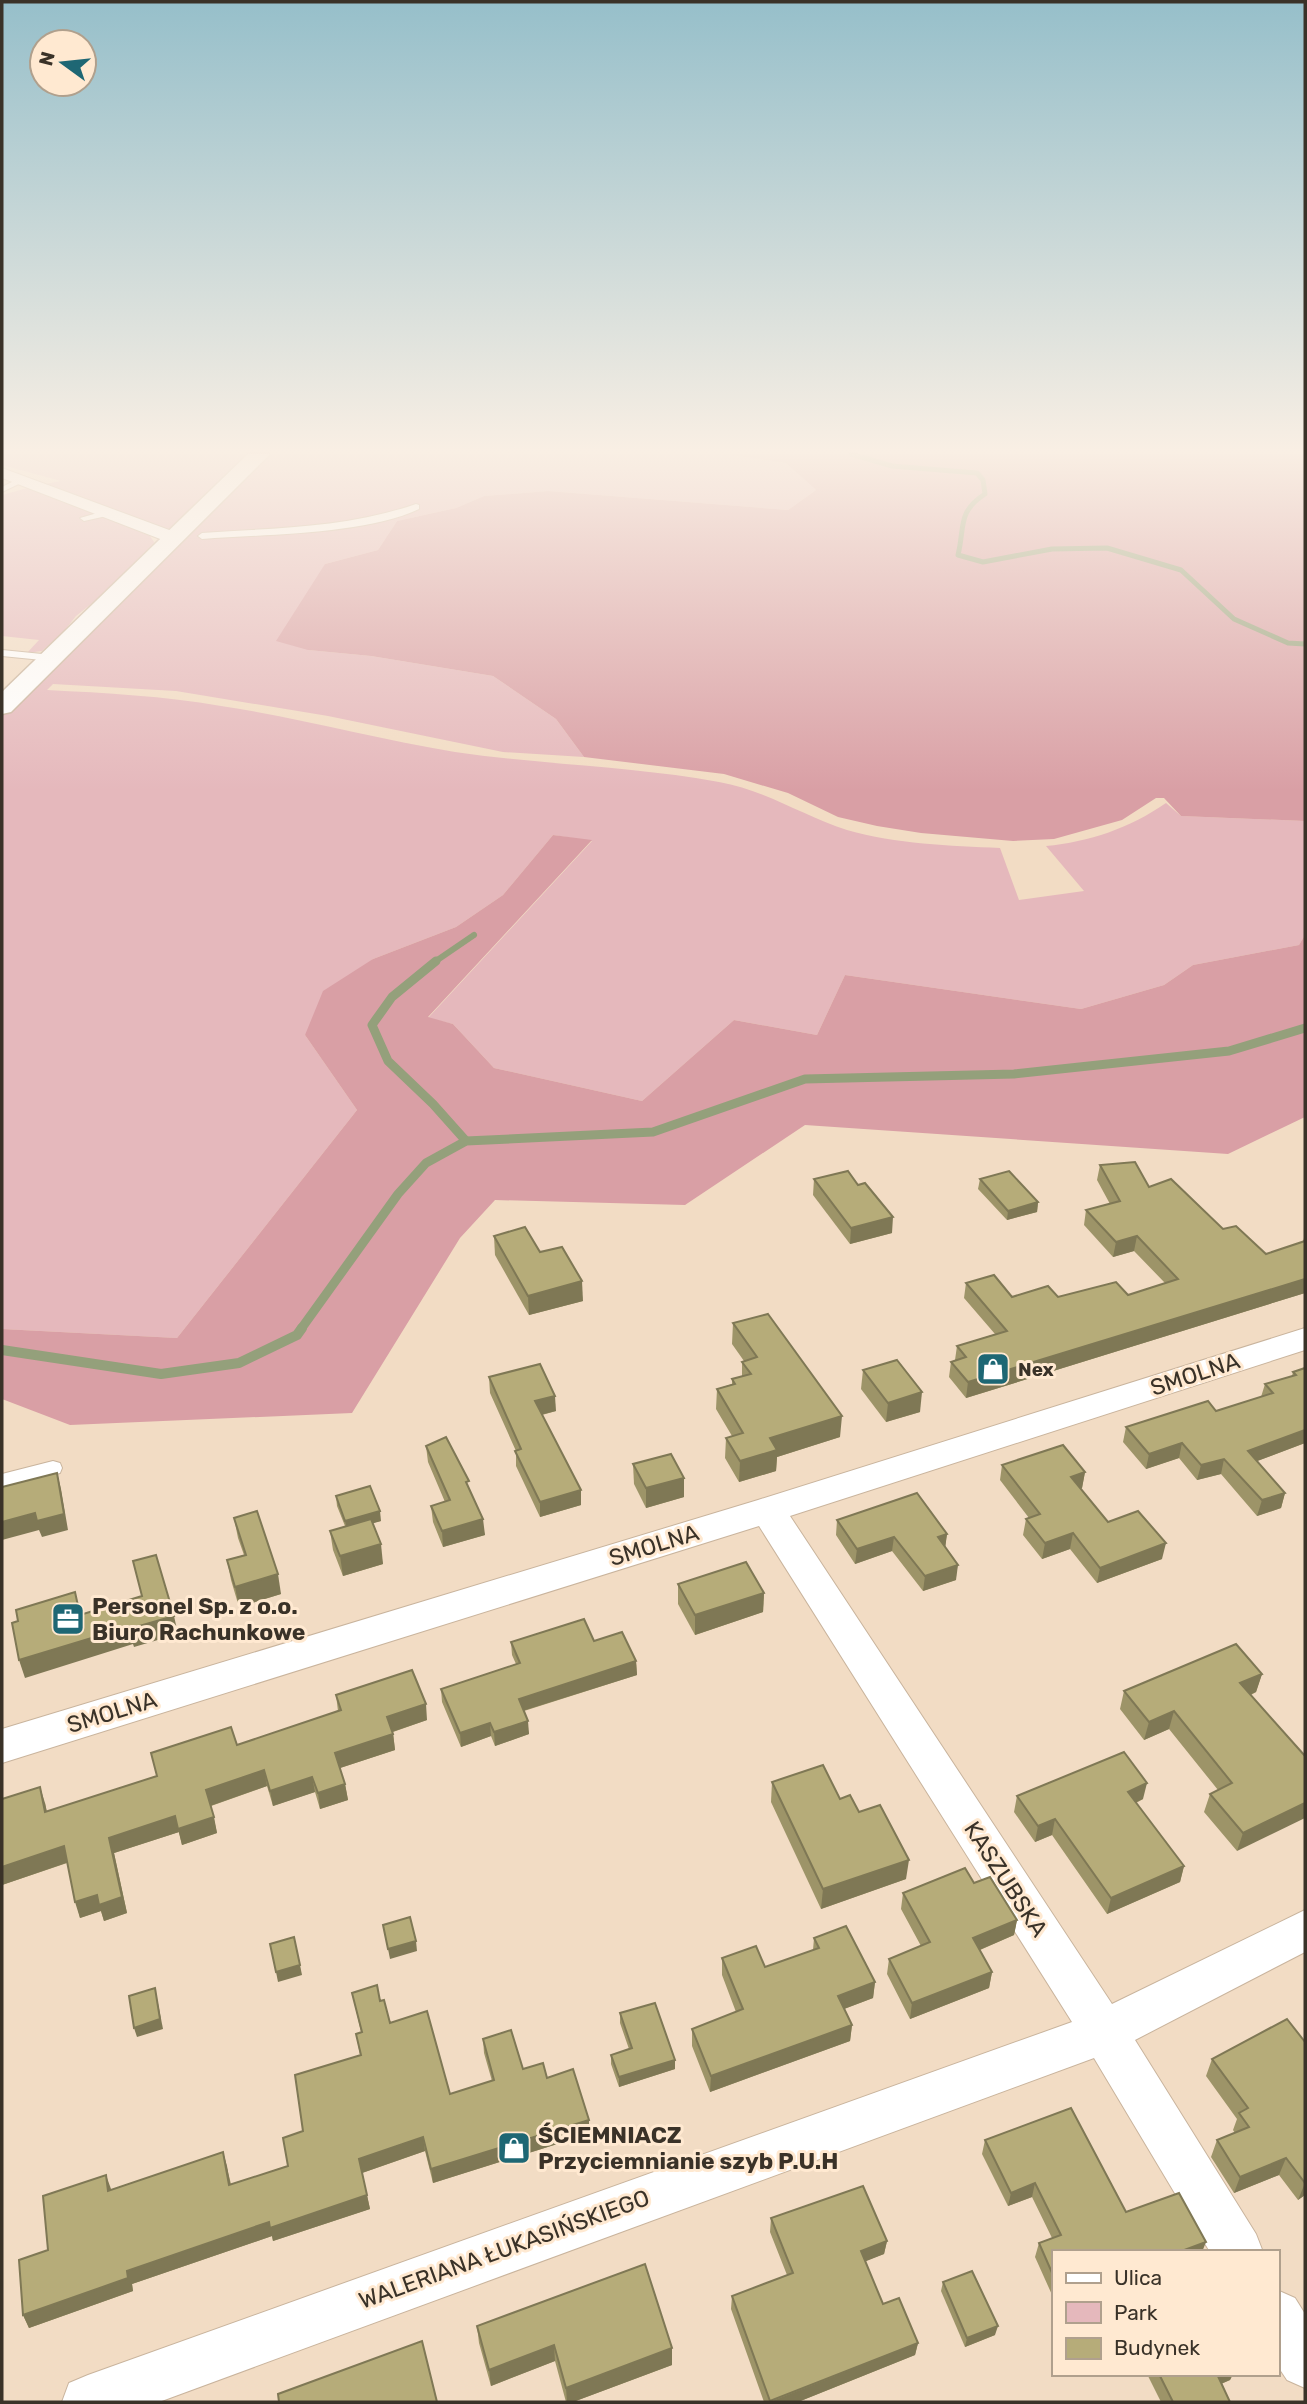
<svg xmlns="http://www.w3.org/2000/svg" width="1307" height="2404" font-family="Rubik,sans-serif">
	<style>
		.green { fill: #e5b8bc }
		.forest { fill: #d99fa5 }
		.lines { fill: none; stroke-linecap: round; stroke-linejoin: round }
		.stream-far3 { stroke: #94a07b; stroke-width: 5 }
		.stream-far2 { stroke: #94a07b; stroke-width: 6 }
		.stream-far1 { stroke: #94a07b; stroke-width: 9 }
		.stream { stroke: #94a07b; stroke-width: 10 }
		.lane-casing { stroke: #c9b49d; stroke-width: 2 }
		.street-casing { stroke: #c9b49d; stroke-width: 2 }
		.secondary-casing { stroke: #c9b49d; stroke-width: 3 }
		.lane { fill: #fff; fill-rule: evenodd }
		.street { fill: #fff; fill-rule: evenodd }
		.secondary { fill: #fff; fill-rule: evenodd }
		.wall { fill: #9d9468 }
		.shaded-wall { fill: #7f7855 }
		.building { fill: #b6ac79; stroke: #7f7855; stroke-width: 2 }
		.labels { text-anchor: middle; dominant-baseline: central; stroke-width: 6; stroke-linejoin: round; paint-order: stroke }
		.poi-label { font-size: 19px; font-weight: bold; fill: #3a3228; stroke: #ffe9d1; text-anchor: start }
		.near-street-label { font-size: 23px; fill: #3a3228; stroke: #ffe9d1 }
		.near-poi-label { font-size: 23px; font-weight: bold; fill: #3a3228; stroke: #ffe9d1; text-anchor: start }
	</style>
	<rect width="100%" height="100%" fill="#f2dcc4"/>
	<!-- green -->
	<g class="green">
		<polygon points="2,454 252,454 171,529 154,528 45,484 61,481 2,465"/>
		<path d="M267,454H725L786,463L816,490L788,510L548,491L484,496L456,508L397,521L378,550L325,564L308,650L371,656L493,676L556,719L584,757L503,752L328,716L176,691L53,684L47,690C106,693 164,696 221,706C300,718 377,739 455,752C543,765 632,766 719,782C765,790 803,816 847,830C896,844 950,846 1000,848L1019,900L1084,891L1046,846C1089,842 1130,828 1166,803L1181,816L1305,821V935L1299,945L1193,965L1164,985L1081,1009L845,975L817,1035L734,1020L642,1101L494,1068L453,1024L428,1018L592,841L553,835L503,895L456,927L373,959L305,1035L357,1110L177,1338L2,1329V716Z"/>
		<polygon points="31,487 97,514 83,518 102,516 150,536 154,542 153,549 116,584 76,616 64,631 42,651 27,653 39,640 2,636 2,495"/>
	</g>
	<!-- forest -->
	<g class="forest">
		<polygon points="725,454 1305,454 1305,821 1181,816 1164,798 1156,798 1122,820 1054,839 1013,841 921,833 877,826 838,817 788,793 724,774 584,757 556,719 493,676 371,656 308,650 276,641 325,564 378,550 397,521 456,508 484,496 548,491 788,510 816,490 786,463"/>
		<polygon points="553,835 592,840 428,1017 453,1024 494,1068 642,1101 734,1020 817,1035 845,975 1081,1009 1164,985 1193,965 1299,945 1305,935 1305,1117 1228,1154 805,1125 685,1205 495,1200 460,1238 352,1413 70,1425 2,1399 2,1329 177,1338 357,1110 305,1035 323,991 373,959 456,927 503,895"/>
	</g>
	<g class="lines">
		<!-- stream-far3 -->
		<path class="stream-far3" d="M851,454L892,466L977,473L983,480L985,494C957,512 965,527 958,555L983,562L1052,549L1107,548L1181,570L1234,619L1288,643L1305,644"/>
		<!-- stream-far2 -->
		<polyline class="stream-far2" points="433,963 474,935"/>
		<!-- stream-far1 -->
		<g class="stream-far1">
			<polyline points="436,961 392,997 372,1025 388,1061 433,1104 466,1141"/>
			<polyline points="301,1329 398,1194 426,1163 466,1141 653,1132 805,1079 1014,1074 1229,1051 1305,1028"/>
		</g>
		<!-- stream -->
		<polyline class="stream" points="2,1350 161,1374 239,1363 297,1335 302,1328"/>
		<defs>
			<g id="lane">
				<polygon points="20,478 27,480 2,492 2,487"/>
				<path d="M416,504L419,505V509C364,535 264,534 202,539L198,536L202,533C274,528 347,528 416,504Z"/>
				<polygon points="108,510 111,511 111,515 84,521 80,518"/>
				<polygon points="2,650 52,655 57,658 52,661 2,656"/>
				<polygon points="53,1461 60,1463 62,1468 60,1473 2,1488 2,1474"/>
			</g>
			<g id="street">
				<polygon points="2,468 180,534 182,538 174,543 168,542 2,478"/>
				<polygon points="1305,1328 1305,1350 790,1516 1112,2004 1305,1910 1305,1952 1135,2040 1256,2234 1263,2252 1210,2252 1094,2058 159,2402 62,2402 69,2383 88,2375 1072,2022 759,1526 2,1763 2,1729 758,1500"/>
				<polygon points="1277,2290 1295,2298 1305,2314 1305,2388 1287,2380 1277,2365"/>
			</g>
			<polygon id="secondary" points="248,454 270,454 11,712 2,714 2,692"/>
		</defs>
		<!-- lane casing -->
		<use href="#lane" class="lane-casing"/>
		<!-- street casing -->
		<use href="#street" class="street-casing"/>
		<!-- secondary casing -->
		<use href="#secondary" class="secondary-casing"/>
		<!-- lane -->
		<use href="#lane" class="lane"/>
		<!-- street -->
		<use href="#street" class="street"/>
		<!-- secondary -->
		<use href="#secondary" class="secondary"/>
	</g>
	<!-- wall -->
	<g class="wall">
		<polygon points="1100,1165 1149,1187 1266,1254 1303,1242 1305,1234 1305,1293 966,1398 949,1377 951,1362 955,1360 957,1346 995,1334 964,1298 966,1283 1012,1297 1058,1297 1128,1295 1165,1283 1134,1251 1113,1257 1084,1225 1086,1210 1110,1204 1097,1180"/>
		<polygon points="814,1179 892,1233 850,1244 813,1195"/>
		<polygon points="980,1179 1038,1202 1037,1212 1007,1220 978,1189"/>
		<polygon points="494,1236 540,1252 583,1301 529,1315 495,1255"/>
		<polygon points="733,1323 840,1437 777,1457 776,1471 739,1482 725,1458 726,1438 732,1436 716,1409 717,1389 732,1384 732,1379 742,1376 742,1362 744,1361 732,1344"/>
		<polygon points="1305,1368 1305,1443 1257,1461 1285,1493 1281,1508 1257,1516 1221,1474 1197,1480 1179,1458 1146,1469 1123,1442 1126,1427 1216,1411 1261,1397 1265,1384 1292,1376 1293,1372"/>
		<polygon points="863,1370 920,1412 886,1422 861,1389"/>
		<polygon points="489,1377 556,1411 542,1415 581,1505 540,1517 516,1466 516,1451 490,1393"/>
		<polygon points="426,1446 470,1490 485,1535 443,1547 433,1522 431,1506 445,1502 428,1462"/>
		<polygon points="633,1464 684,1478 684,1497 646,1508 634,1484"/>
		<polygon points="1002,1465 1085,1472 1082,1488 1081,1489 1108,1522 1162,1559 1097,1583 1070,1549 1042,1559 1023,1535 1026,1519 1029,1518 1000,1480"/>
		<polygon points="336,1496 381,1521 372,1523 383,1564 343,1576 333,1550 330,1531 345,1526 337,1506"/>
		<polygon points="234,1518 281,1594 239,1607 231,1580 227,1560 244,1555 238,1538"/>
		<polygon points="837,1520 947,1534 945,1547 956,1580 923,1591 892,1551 855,1564 836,1535"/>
		<polygon points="678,1584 764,1593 763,1612 695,1635 678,1604"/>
		<polygon points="594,1641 636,1661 637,1675 524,1711 529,1734 495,1746 491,1736 461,1747 442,1702 441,1689 516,1664 512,1655 511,1642"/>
		<polygon points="1262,1674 1256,1692 1251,1695 1305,1756 1237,1851 1204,1812 1210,1794 1218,1790 1169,1729 1144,1740 1120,1709 1124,1691"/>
		<polygon points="336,1695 427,1720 393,1732 395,1750 340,1768 345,1784 348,1800 320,1809 315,1792 273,1806 267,1786 211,1806 217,1833 182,1845 179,1832 114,1853 127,1913 104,1921 101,1911 80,1918 67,1863 2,1885 2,1799 45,1803 47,1812 157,1776 237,1745 338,1711"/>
		<polygon points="772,1782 840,1799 859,1812 906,1879 821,1909 771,1802"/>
		<polygon points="1017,1796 1143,1799 1136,1803 1184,1866 1180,1882 1107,1914 1052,1835 1035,1842 1014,1812"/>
		<polygon points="903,1893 1017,1920 1014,1935 980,1950 992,1972 989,1988 910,2019 887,1974 889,1959 921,1946 901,1909"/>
		<polygon points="814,1938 875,1982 873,1998 844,2009 852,2025 850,2041 710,2092 692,2046 692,2029 736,2012 722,1975 722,1958 765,1967 813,1950"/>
		<polygon points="352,1993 380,2001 390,2023 450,2094 492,2081 484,2053 483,2039 523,2069 547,2078 589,2134 433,2183 425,2151 362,2173 370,2209 273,2241 272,2236 132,2284 133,2291 29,2328 23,2315 48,2250 111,2190 223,2152 231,2184 288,2166 303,2131 360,2055 356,2034 361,2032"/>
		<polygon points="620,2013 675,2060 675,2069 619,2087 611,2064 611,2055 629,2049 620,2023"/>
		<polygon points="1305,2042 1305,2195 1298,2200 1279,2175 1234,2193 1211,2157 1217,2140 1235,2133 1233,2130 1237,2119 1206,2076 1212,2059"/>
		<polygon points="985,2140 1126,2212 1053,2252 1053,2297 1035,2257 1039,2243 1052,2238 1032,2197 1008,2206 982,2154"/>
		<polygon points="771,2218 887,2241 884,2254 865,2261 883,2304 918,2343 915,2355 798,2402 764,2402 731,2309 732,2296 787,2275 770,2232"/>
		<polygon points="943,2282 995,2335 965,2347 941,2291"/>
		<polygon points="477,2326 672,2348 672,2365 573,2402 566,2402 555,2361 491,2386 479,2343"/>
		<polygon points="1147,2374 1233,2374 1230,2380 1221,2384 1230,2402 1161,2402"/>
	</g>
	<!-- shaded-wall -->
	<g class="shaded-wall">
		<polygon points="1038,1202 1037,1212 1007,1220 1008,1211"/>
		<polygon points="893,1217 892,1233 850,1244 851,1228"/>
		<polygon points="1137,1236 1134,1251 1113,1257 1116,1242"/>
		<polygon points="1305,1279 1305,1293 966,1398 968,1382"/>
		<polygon points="582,1281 583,1301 529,1315 528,1296"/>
		<polygon points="922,1392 920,1412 886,1422 888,1403"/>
		<polygon points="555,1396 556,1411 536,1416 535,1401"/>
		<polygon points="842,1416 840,1437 777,1457 776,1471 739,1482 740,1461 770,1438"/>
		<polygon points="1305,1430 1305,1443 1244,1466 1248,1451"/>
		<polygon points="1182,1443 1179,1458 1146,1469 1149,1454"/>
		<polygon points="1224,1459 1221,1474 1197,1480 1201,1465"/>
		<polygon points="1085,1472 1082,1488 1068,1493 1071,1477"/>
		<polygon points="57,1473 61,1489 68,1530 42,1537 39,1530 2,1540 2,1522"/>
		<polygon points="684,1478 684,1497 646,1508 646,1488"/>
		<polygon points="581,1490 581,1505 540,1517 540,1502"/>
		<polygon points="1285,1493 1281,1508 1257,1516 1262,1500"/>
		<polygon points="380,1511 381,1521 347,1531 345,1521"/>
		<polygon points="483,1519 485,1535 443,1547 442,1531"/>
		<polygon points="1073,1533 1070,1549 1042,1559 1045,1543"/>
		<polygon points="947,1534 945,1549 938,1537"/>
		<polygon points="894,1537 892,1551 855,1564 857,1549"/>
		<polygon points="1166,1543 1162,1559 1097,1583 1100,1568"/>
		<polygon points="381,1544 383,1564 343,1576 340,1556"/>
		<polygon points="958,1565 956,1580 923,1591 925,1576"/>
		<polygon points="278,1574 281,1594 239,1607 235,1587"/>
		<polygon points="764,1593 763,1612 695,1635 695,1615"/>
		<polygon points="174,1616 178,1634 134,1647 133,1644 25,1678 19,1660 128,1627"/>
		<polygon points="636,1661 637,1675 519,1712 519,1699"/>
		<polygon points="1262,1674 1256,1692 1235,1701 1240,1683"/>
		<polygon points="426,1704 427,1720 389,1733 387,1717"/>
		<polygon points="1174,1711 1169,1729 1144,1740 1149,1722"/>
		<polygon points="528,1721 529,1734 495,1746 494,1732"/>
		<polygon points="490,1723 491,1736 461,1747 460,1733"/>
		<polygon points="393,1734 395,1750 337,1769 335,1753"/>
		<polygon points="264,1770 267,1786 210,1806 206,1790"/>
		<polygon points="312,1777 315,1792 273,1806 270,1791"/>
		<polygon points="1147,1783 1143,1799 1124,1808 1128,1792"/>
		<polygon points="345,1784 348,1800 320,1809 318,1793"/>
		<polygon points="40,1787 45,1803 50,1828 45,1812"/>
		<polygon points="1305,1803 1305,1818 1237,1851 1243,1833"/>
		<polygon points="175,1816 179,1832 114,1853 127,1913 104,1921 101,1911 80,1918 75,1902 97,1895 109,1838"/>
		<polygon points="214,1817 217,1833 182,1845 178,1829"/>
		<polygon points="1055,1819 1052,1835 1035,1842 1038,1826"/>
		<polygon points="64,1846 69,1862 2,1885 2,1867"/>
		<polygon points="909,1860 906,1879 821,1909 823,1889"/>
		<polygon points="1184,1866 1180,1882 1107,1914 1111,1898"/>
		<polygon points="1017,1920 1014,1935 970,1954 973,1938"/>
		<polygon points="416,1941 417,1951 390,1959 388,1949"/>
		<polygon points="300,1965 302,1975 278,1982 276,1972"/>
		<polygon points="992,1972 989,1988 910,2019 912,2003"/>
		<polygon points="875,1982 873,1998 836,2012 838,1996"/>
		<polygon points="155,1988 163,2029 137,2037 134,2028"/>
		<polygon points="852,2025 850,2041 710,2092 711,2076"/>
		<polygon points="675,2060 675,2069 619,2087 619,2077"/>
		<polygon points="589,2120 589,2134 433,2183 431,2169"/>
		<polygon points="423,2137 425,2151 362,2173 359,2159"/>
		<polygon points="223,2152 227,2166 233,2199 229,2185"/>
		<polygon points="1286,2158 1279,2175 1234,2193 1240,2177"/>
		<polygon points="106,2175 111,2189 113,2205 108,2191"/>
		<polygon points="1035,2183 1032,2197 1008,2206 1011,2193"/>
		<polygon points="1305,2183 1305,2195 1298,2200"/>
		<polygon points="367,2195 370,2209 273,2241 272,2236 132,2284 133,2291 29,2328 23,2315 127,2271 269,2222"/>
		<polygon points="887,2241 884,2254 859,2264 861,2251"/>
		<polygon points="1206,2242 1202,2252 1179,2252"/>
		<polygon points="998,2326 995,2335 965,2347 967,2338"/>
		<polygon points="918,2343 915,2355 798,2402 770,2402"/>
		<polygon points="554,2345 555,2361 491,2386 489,2370"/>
		<polygon points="672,2348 672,2365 573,2402 567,2402 566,2388"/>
		<polygon points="1233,2374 1230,2380 1211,2388 1216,2375"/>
	</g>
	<!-- building -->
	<g class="building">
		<polygon points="1135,1162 1149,1187 1171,1179 1223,1229 1236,1226 1266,1254 1305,1241 1305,1279 968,1382 951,1362 966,1357 957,1346 1007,1331 966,1283 994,1275 1012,1297 1048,1286 1058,1297 1116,1282 1128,1295 1178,1279 1137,1236 1116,1242 1086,1210 1120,1201 1100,1165"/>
		<polygon points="848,1171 858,1185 865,1183 893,1217 851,1228 814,1179"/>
		<polygon points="1009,1171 1038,1202 1008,1211 980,1179"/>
		<polygon points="525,1227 540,1252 562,1247 582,1281 528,1296 494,1236"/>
		<polygon points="768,1314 842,1416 770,1438 777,1450 740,1461 726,1438 743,1433 717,1389 735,1384 732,1379 751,1374 742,1362 757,1357 733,1323"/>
		<polygon points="897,1360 922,1392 888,1403 863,1370"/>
		<polygon points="540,1364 555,1396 535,1401 581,1490 540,1502 515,1451 521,1449 489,1377"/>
		<polygon points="1305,1368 1305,1430 1248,1451 1285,1493 1262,1500 1224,1459 1201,1465 1182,1443 1149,1454 1126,1427 1208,1401 1216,1411 1273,1393 1265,1384 1296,1375 1293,1372"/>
		<polygon points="446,1437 469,1481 466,1482 483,1519 442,1531 431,1506 450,1500 426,1446"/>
		<polygon points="1063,1445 1085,1472 1071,1477 1108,1522 1138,1511 1166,1543 1100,1568 1073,1533 1045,1543 1026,1519 1040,1514 1002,1465"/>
		<polygon points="671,1454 684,1478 646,1488 633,1464"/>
		<polygon points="57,1473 64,1514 37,1521 35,1513 2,1522 2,1487"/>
		<polygon points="370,1486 380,1511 345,1521 336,1496"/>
		<polygon points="917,1493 947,1534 938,1537 958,1565 925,1576 894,1537 857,1549 837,1520"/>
		<polygon points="257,1511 278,1574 235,1587 227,1560 246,1555 234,1518"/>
		<polygon points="371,1519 381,1544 340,1556 330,1531"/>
		<polygon points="156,1555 174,1616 129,1629 128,1627 19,1660 12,1623 18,1621 16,1610 75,1592 80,1615 142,1596 133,1561"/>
		<polygon points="746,1562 764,1593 695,1615 678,1584"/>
		<polygon points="584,1619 594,1641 622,1632 636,1661 519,1699 528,1721 494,1732 490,1723 460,1733 441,1689 520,1663 511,1642"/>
		<polygon points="1236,1644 1262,1674 1240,1683 1305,1756 1305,1803 1243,1833 1210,1794 1232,1783 1174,1711 1149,1722 1124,1691"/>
		<polygon points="412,1670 426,1704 387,1717 393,1734 335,1753 345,1784 318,1793 312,1777 270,1791 264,1770 206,1790 214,1817 178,1829 175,1816 109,1838 122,1897 99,1905 97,1895 75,1902 64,1846 2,1867 2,1799 40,1787 45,1812 157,1776 151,1753 231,1727 237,1745 341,1710 336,1695"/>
		<polygon points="1124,1752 1147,1783 1128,1792 1184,1866 1111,1898 1055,1819 1038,1826 1017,1796"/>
		<polygon points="823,1765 840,1799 850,1795 859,1812 880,1805 909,1860 823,1889 772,1782"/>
		<polygon points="965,1868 974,1883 990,1877 1017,1920 973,1938 992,1972 912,2003 889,1959 930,1942 903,1893"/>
		<polygon points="410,1917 416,1941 388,1949 383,1925"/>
		<polygon points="846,1926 875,1982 838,1996 852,2025 711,2076 692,2029 743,2009 722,1958 756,1946 765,1967 819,1948 814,1938"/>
		<polygon points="294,1937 300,1965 276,1972 270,1944"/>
		<polygon points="377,1985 380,2001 384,2000 390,2023 427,2011 450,2094 494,2080 483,2039 511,2030 523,2069 543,2063 547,2078 573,2069 589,2120 431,2169 423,2137 359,2159 367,2195 270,2228 269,2222 127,2271 128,2278 23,2315 19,2260 48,2250 43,2196 106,2175 108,2191 223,2152 229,2185 288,2166 283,2138 303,2131 295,2075 361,2055 356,2034 362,2032 352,1993"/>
		<polygon points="155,1988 160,2019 134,2028 129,1996"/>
		<polygon points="655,2003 675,2060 619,2077 611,2055 632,2048 620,2013"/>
		<polygon points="1287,2019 1305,2042 1305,2183 1286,2158 1240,2177 1217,2140 1249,2127 1239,2113 1248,2108 1212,2059"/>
		<polygon points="1071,2108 1126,2212 1179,2193 1206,2242 1179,2252 1053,2252 1053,2275 1039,2243 1061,2235 1035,2183 1011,2193 985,2140"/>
		<polygon points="863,2186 887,2241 861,2251 883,2304 899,2298 918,2343 770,2401 732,2296 793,2273 771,2218"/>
		<polygon points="645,2264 672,2348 566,2388 554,2345 489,2370 477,2326"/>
		<polygon points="972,2271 998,2326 967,2338 943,2282"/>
		<polygon points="422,2341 437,2402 279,2402 278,2394"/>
		<polygon points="1159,2374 1217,2374 1230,2402 1173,2402"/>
	</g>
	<!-- sky -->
	<linearGradient id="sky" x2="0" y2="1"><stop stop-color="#96bfca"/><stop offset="0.57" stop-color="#f9efe4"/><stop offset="1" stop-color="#f9efe4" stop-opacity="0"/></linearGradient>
	<rect width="1307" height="791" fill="url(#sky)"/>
	<!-- icons -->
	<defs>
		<symbol id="shop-square" viewBox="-11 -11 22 22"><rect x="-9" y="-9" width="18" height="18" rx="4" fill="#1e6774" stroke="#ffe9d1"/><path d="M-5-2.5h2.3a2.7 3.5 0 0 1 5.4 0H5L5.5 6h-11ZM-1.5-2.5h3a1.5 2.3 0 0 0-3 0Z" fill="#fff"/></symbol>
		<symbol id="office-square" viewBox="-11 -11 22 22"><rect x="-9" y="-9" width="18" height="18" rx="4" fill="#1e6774" stroke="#ffe9d1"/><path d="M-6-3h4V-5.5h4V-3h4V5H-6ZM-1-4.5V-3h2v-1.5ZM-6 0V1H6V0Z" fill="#fff"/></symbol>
	</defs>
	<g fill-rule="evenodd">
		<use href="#shop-square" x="974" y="1350" width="38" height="38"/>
		<use href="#office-square" x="49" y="1600" width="38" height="38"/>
		<use href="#shop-square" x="495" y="2129" width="38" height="38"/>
	</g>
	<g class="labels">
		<!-- poi labels -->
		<g class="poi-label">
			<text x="1018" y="1369">Nex</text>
		</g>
		<!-- near-street labels -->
		<g class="near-street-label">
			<text transform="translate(1195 1374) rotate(-18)">SMOLNA</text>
			<text transform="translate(654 1545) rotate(-17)">SMOLNA</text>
			<text transform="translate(112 1712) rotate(-17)">SMOLNA</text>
			<text transform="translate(1006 1879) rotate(57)">KASZUBSKA</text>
			<text transform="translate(504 2249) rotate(-20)">WALERIANA ŁUKASIŃSKIEGO</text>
		</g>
		<!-- near-poi labels -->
		<g class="near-poi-label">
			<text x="92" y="1606">Personel Sp. z o.o.<tspan x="92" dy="26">Biuro Rachunkowe</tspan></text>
			<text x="538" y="2135">ŚCIEMNIACZ<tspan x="538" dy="26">Przyciemnianie szyb P.U.H</tspan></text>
		</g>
	</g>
	<!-- border -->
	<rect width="1307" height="2404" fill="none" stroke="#3a3228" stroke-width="7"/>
	<!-- legend -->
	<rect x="1052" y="2250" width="228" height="126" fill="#ffe9d1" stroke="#b0a08d" stroke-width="2"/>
	<rect x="1066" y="2273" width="35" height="10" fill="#ffffff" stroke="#b0a08d" stroke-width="2"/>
	<text x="1114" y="2285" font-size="21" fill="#3a3228">Ulica</text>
	<rect x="1066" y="2302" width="35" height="21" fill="#e5b8bc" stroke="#b0a08d" stroke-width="2"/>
	<text x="1114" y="2320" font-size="21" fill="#3a3228">Park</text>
	<rect x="1066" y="2338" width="35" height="21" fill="#b6ac79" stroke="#b0a08d" stroke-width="2"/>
	<text x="1114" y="2355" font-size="21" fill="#3a3228">Budynek</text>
	<!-- north arrow -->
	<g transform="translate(63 63) rotate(285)"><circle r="33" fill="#ffe9d1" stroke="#b0a08d" stroke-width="2"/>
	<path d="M0-5L12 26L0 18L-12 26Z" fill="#1e6774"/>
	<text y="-10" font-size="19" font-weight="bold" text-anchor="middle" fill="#3a3228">N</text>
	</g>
</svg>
